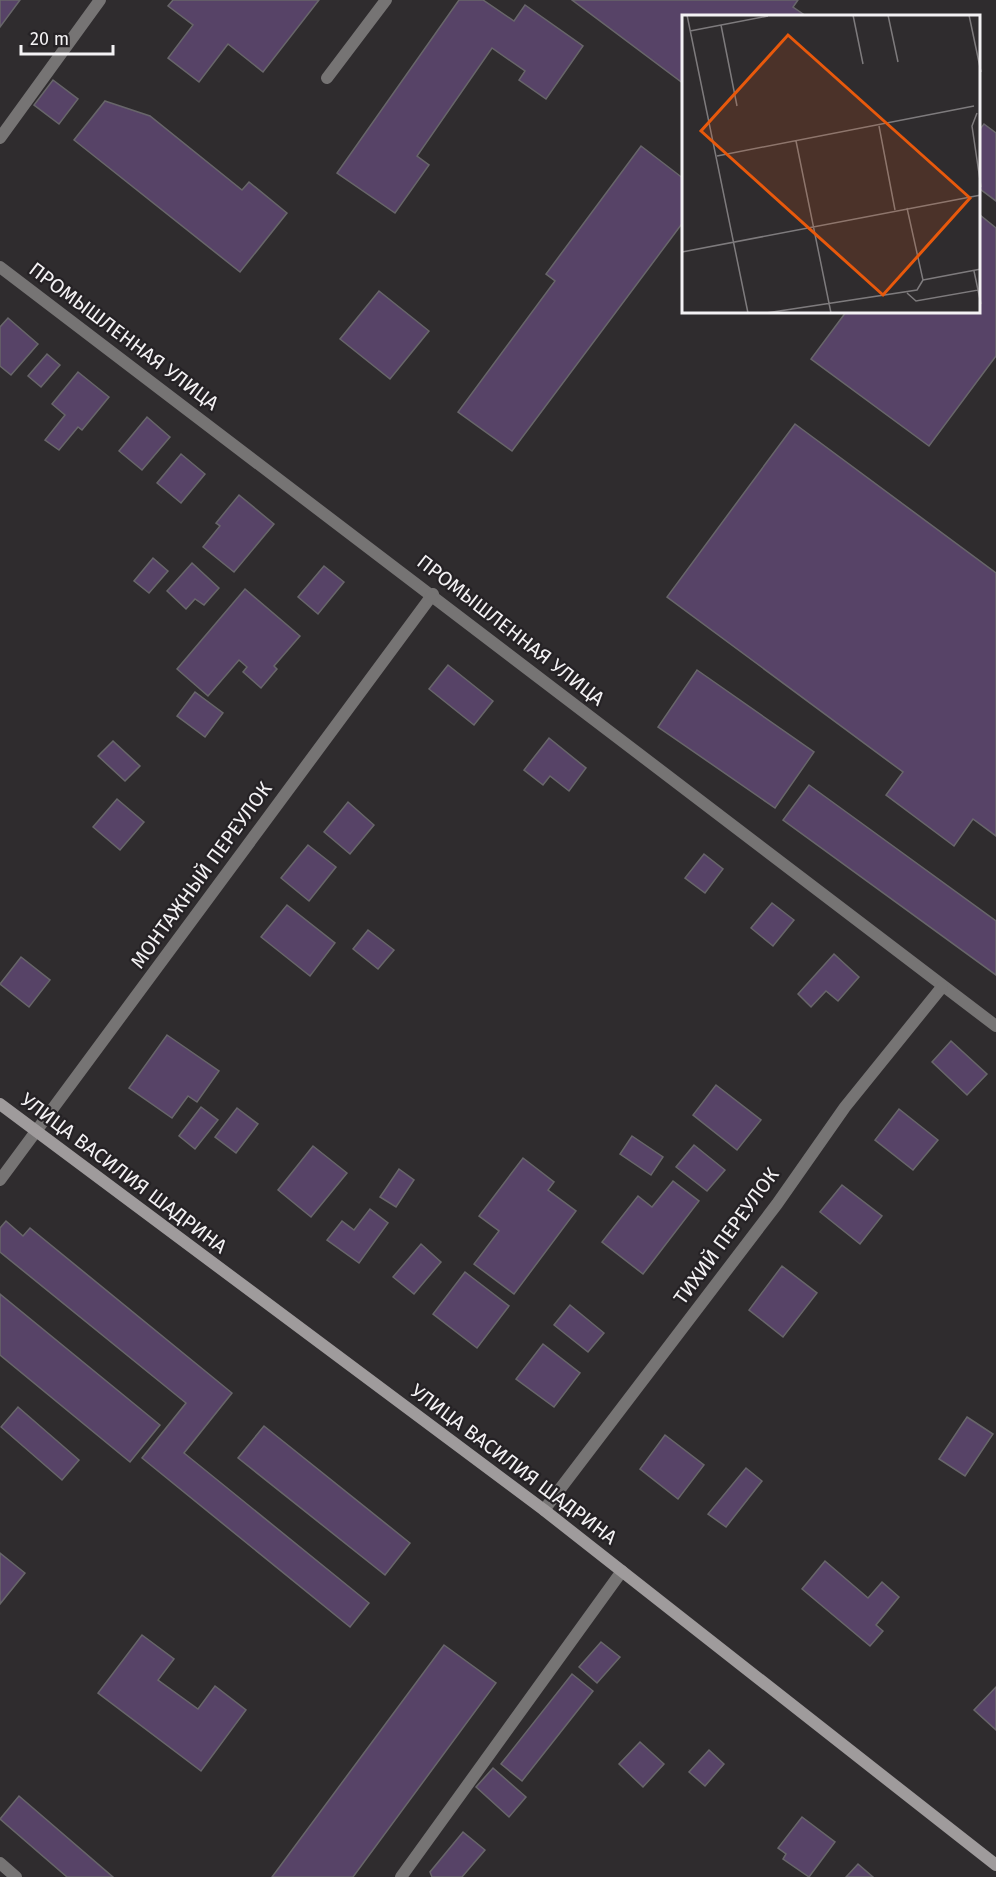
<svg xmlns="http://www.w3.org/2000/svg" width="996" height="1877" font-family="'Fira Sans',sans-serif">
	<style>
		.building { fill: #574367; stroke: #68666a; stroke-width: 1.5 }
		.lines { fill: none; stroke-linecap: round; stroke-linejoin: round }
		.lane { stroke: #767474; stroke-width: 12 }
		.street { stroke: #767474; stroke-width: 12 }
		.secondary { stroke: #9f9b9c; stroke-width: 12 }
		.labels { text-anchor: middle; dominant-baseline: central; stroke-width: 4.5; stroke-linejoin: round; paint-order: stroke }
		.street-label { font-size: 20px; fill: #f4f2f4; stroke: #252225 }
		.inset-road { fill: none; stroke: #7e7b7d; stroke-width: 1.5 }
		.view { fill: #e8590c; fill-opacity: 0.15; stroke: #e8590c; stroke-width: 3 }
		.inset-edge { fill: none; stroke: #f4f2f4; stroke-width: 3 }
	</style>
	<rect width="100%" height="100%" fill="#2f2c2e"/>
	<!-- building -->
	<g class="building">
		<polygon points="0,0 20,0 0,27"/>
		<polygon points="173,0 319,0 263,72 228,44 199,82 168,58 193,25 168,6"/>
		<polygon points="459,0 483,0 514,21 525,5 583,46 546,99 519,80 525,71 492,48 417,156 429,165 395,213 337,173"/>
		<polygon points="572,0 798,0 793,7 806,16 684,16 684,84"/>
		<polygon points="53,80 78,99 59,124 34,105"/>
		<polygon points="105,101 150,116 242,190 249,182 287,213 240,272 74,140"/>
		<polygon points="984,124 996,133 996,201 980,189 980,129"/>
		<polygon points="641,146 684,179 684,221 512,451 458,412 555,281 546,274"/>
		<polygon points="980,215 996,228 996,356 929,446 811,359 846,312 980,312"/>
		<polygon points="379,291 429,331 390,379 340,339"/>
		<polygon points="8,318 38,344 11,375 0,366 0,327"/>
		<polygon points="47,354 60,365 41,387 28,376"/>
		<polygon points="78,372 109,397 82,430 78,427 59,450 45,440 65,415 52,404"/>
		<polygon points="147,417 170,437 142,470 119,451"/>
		<polygon points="795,424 996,573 996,836 973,819 954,846 886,795 903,772 667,597"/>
		<polygon points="181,454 205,474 181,503 157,483"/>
		<polygon points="239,495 274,524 234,572 203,547 220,526 216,523"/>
		<polygon points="153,558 168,571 149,593 134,581"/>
		<polygon points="192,563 219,588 204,605 195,599 186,609 167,591"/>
		<polygon points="324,566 344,582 318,614 298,597"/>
		<polygon points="245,589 300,636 274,666 277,669 261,688 243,672 247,667 239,660 208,696 177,669"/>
		<polygon points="448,665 493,701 474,725 429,689"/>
		<polygon points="697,670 814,752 775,808 658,727"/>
		<polygon points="195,692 223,713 205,737 177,716"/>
		<polygon points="549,738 586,768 569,791 550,776 543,785 524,770"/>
		<polygon points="113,741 140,766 125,781 98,756"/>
		<polygon points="809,785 996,921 996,975 783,820"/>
		<polygon points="117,799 144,822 120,850 93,827"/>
		<polygon points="348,802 374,825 350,854 324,832"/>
		<polygon points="308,845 336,867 309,901 281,878"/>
		<polygon points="704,854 723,869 705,893 685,878"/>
		<polygon points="772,903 794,920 773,946 751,928"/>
		<polygon points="287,905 335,943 310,976 261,937"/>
		<polygon points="368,930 394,950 378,969 353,949"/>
		<polygon points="834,954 859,977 838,1001 826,991 811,1007 798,994"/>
		<polygon points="21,957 50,980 29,1007 0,984"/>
		<polygon points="167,1035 219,1071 197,1102 188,1096 172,1118 129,1088"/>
		<polygon points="951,1041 987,1074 967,1095 932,1062"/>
		<polygon points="716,1085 761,1120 737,1150 693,1115"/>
		<polygon points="201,1107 218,1120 195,1149 179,1136"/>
		<polygon points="237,1108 258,1124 236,1153 215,1137"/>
		<polygon points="899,1109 938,1140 913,1170 875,1140"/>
		<polygon points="632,1136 663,1157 651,1175 620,1154"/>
		<polygon points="694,1145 725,1170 707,1191 676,1167"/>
		<polygon points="313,1146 347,1173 311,1217 278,1190"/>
		<polygon points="523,1158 554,1182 548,1190 576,1211 514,1294 474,1264 499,1231 479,1216"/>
		<polygon points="399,1169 414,1180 396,1207 380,1197"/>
		<polygon points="673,1181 699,1201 643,1274 602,1242 638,1196 652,1207"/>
		<polygon points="842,1185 882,1216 860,1244 820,1212"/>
		<polygon points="370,1209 388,1223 359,1263 327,1240 342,1221 354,1230"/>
		<polygon points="6,1221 23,1236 30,1228 232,1393 184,1453 369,1603 350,1627 142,1458 186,1403 0,1252 0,1228"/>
		<polygon points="421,1244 441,1262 414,1294 393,1277"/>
		<polygon points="782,1266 817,1293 783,1337 749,1310"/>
		<polygon points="465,1272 509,1306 477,1348 433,1314"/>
		<polygon points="0,1294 160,1425 130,1462 0,1355"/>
		<polygon points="570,1305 604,1333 588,1352 554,1325"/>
		<polygon points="543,1344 580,1373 554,1407 516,1379"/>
		<polygon points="18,1407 79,1460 62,1480 1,1427"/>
		<polygon points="967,1417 993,1434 965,1476 939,1459"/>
		<polygon points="264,1426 410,1543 385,1575 238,1458"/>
		<polygon points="665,1435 704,1465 678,1499 640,1469"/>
		<polygon points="746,1468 762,1481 726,1527 708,1514"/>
		<polygon points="0,1553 25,1573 0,1604"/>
		<polygon points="825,1561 868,1598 882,1582 899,1597 876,1625 883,1631 870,1646 802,1589"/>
		<polygon points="142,1635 174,1659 158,1680 198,1709 215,1686 246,1710 201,1771 98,1693"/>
		<polygon points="601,1642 620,1657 597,1683 579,1667"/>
		<polygon points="444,1645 496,1683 353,1877 272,1877"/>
		<polygon points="572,1674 593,1691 522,1781 501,1764"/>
		<polygon points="996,1687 996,1730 974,1710"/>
		<polygon points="640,1742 664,1764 643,1787 619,1764"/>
		<polygon points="709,1750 724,1764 705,1786 689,1772"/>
		<polygon points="493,1768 526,1797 509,1817 476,1787"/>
		<polygon points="19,1796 113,1877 67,1877 0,1819"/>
		<polygon points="802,1817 835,1842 809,1877 783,1859 786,1854 778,1848"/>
		<polygon points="463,1832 485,1850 462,1877 432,1877 430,1872"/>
		<polygon points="858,1864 873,1877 846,1877"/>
	</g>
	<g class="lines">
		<!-- lane -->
		<g class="lane">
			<polyline points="327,78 386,0"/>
			<polyline points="401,1877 622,1571"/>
		</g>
		<!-- street -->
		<g class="street">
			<polyline points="0,138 100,0"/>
			<polyline points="0,267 996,1026"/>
			<polyline points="0,1180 433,594"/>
			<polyline points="544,1510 777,1204 845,1107 942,987"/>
			<polyline points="0,1863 16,1877"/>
		</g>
		<!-- secondary -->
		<polyline class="secondary" points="0,1104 544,1510 996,1865"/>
	</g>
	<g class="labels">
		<!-- street labels -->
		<g class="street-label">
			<text transform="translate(124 336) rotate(37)">ПРОМЫШЛЕННАЯ УЛИЦА</text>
			<text transform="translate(511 630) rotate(38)">ПРОМЫШЛЕННАЯ УЛИЦА</text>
			<text transform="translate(201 875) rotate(-54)">МОНТАЖНЫЙ ПЕРЕУЛОК</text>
			<text transform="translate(124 1173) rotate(37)">УЛИЦА ВАСИЛИЯ ШАДРИНА</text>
			<text transform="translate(726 1236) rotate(-54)">ТИХИЙ ПЕРЕУЛОК</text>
			<text transform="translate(514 1464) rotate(37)">УЛИЦА ВАСИЛИЯ ШАДРИНА</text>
		</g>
	</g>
	<!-- overview -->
	<g transform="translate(682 15)">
		<rect width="298" height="298" fill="#2f2c2e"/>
		<path class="inset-road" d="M5,0L66,298M171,0L181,49M206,0L216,47M287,0L299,57M39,10L55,91M8,16L86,1M295,98L290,111L299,172M197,111L213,195M114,126L149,298M35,141L292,91M0,237L299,180M292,256L296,275M241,265L299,254M225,278L234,286L296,275L299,289M84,298L235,275L241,265L225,193"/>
		<path class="view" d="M106,20L288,183L201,280L19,116Z"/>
		<rect width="298" height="298" class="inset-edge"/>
	</g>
	<!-- scale -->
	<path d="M21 45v9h92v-9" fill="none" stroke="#f4f2f4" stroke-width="3"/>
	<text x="30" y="45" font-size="18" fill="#f4f2f4" stroke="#252225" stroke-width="4.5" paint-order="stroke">20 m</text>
</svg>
